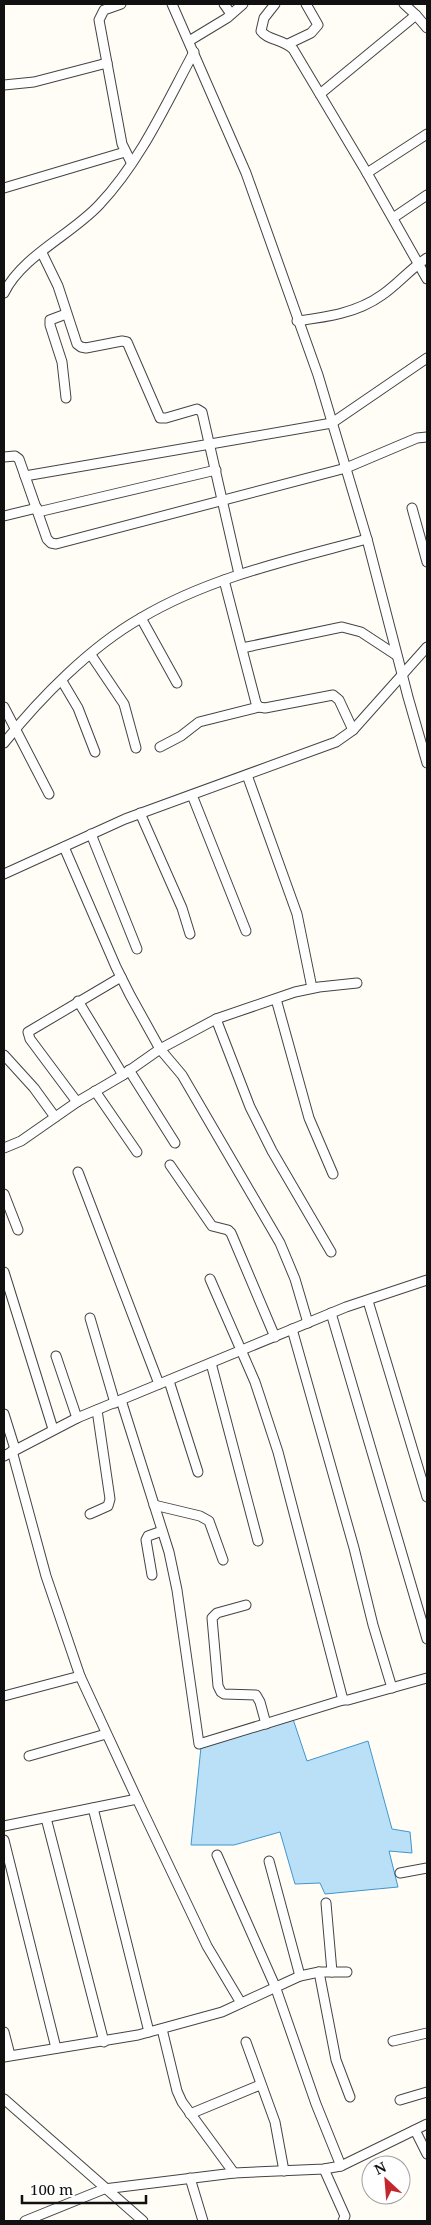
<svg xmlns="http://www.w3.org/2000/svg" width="431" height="2225" font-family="'Noto Serif',serif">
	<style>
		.water { fill: #b9e0f7; stroke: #3f96cf }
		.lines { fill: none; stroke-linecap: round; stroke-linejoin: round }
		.minor-casing { stroke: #444; stroke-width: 11 }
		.minor { stroke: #fff; stroke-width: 9 }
	</style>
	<rect width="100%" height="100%" fill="#fffdf5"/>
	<!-- water -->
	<polygon class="water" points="293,1719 307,1761 368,1741 392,1829 410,1832 412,1853 389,1851 398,1887 325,1894 320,1883 295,1884 280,1832 234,1845 191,1845 201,1747"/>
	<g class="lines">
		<defs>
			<g id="minor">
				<polyline points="121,4 104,10 99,20 122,144 131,162"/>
				<polyline points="172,4 246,173 318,375 367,539 408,697 427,763"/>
				<polyline points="224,4 231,14"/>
				<path d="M275,4L264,18L261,31C267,40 283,39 293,49L367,173L427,279"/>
				<polyline points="404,4 416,15"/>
				<polyline points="189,41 227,18 243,4"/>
				<polyline points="288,44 311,33 318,25 306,4"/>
				<polyline points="4,85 34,82 107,63"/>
				<polyline points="320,94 416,15 427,28"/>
				<polyline points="367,173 427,134"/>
				<polyline points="4,188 125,152"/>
				<polyline points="393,218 427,195"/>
				<polyline points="42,253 58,286 77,344 81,347 86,348 122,341 127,342 160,418 166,418 197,409 202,412 239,574"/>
				<path d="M4,293C22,256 71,235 99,205C140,162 166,104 194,52"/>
				<path d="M297,321C327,317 357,313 382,295C398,284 411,268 427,258"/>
				<polyline points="66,398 62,362 50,325 50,320 66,314"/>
				<polyline points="4,457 15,456 19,459 25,476 332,423 427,358"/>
				<polyline points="25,476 47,539 51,543 56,544 346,468 417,438 427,437"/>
				<polyline points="412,508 427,562"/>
				<polyline points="38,512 216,470"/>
				<polyline points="4,516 37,508"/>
				<polyline points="224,580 256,703 259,707 265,708 333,695 339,700 353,730"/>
				<polyline points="141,618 177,683"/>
				<polyline points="242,648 342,627 361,632 396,655"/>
				<polyline points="91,655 124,704 136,748"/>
				<polyline points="62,681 78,708 95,752"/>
				<polyline points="4,707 49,794"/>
				<path d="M4,743C40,698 90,647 141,618C210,577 290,560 367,539"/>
				<polyline points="160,747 181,736 199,722 259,707"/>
				<polyline points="247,775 297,914 312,988"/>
				<polyline points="192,795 246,931"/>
				<polyline points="140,813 182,908 190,934"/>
				<polyline points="91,834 137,949"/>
				<polyline points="64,847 116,967 130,995 160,1049 182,1075 280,1243 295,1279 308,1323"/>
				<polyline points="4,874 125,819 336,742 353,730 427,647"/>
				<polyline points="276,999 309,1118 333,1174"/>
				<polyline points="78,1001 123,1075"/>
				<polyline points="216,1019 250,1107 272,1151 331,1252"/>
				<polyline points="4,1055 34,1088 55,1117"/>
				<polyline points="129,1070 175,1143"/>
				<polyline points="95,1091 137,1152"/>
				<polyline points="77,1102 30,1039 28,1032 121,977"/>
				<polyline points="4,1148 21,1141 77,1102 123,1075 160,1049 216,1019 295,992 319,987 357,983"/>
				<polyline points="170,1165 212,1226 228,1230 231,1233 275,1337"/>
				<polyline points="78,1172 159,1384"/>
				<polyline points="4,1194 18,1230"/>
				<polyline points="4,1272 53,1429"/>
				<polyline points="210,1279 255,1382 278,1452 343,1700"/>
				<polyline points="368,1301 427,1497"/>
				<polyline points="331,1313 427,1639"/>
				<polyline points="90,1318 115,1403"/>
				<polyline points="292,1329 354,1548 373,1625 392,1688"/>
				<polyline points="56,1356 77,1418"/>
				<polyline points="211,1363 258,1541"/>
				<polyline points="169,1381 198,1472"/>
				<polyline points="121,1400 169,1552 177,1590 199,1744 343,1700 348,1700 427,1678"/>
				<polyline points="4,1414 15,1449"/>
				<polyline points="12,1451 46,1576 80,1676 137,1799"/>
				<polyline points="4,1456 77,1418 346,1307 427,1280"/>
				<polyline points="154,1505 200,1516 209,1521 223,1560"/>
				<polyline points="90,1514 108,1506 110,1499 97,1410"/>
				<polyline points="152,1575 146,1540 148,1536 162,1531"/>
				<polyline points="246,1605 217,1613 212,1618 218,1686 221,1692 224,1694 256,1695 260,1702 266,1724"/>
				<polyline points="4,1696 80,1676"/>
				<polyline points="29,1756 106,1734"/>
				<polyline points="93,1808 149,2032"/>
				<polyline points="46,1818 104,2042"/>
				<polyline points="4,1826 137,1799 207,1946 241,2003"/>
				<polyline points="4,1840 56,2048"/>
				<polyline points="217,1855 275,1986 316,2104 341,2166"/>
				<polyline points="269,1861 300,1976"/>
				<polyline points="400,1873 427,1868"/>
				<polyline points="326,1903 332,1972"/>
				<polyline points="319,1972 336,2060 350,2097"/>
				<polyline points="162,2029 177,2091 182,2102 234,2173"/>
				<polyline points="4,2032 10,2055"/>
				<polyline points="393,2041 427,2033"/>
				<polyline points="246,2042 275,2122 284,2171"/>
				<polyline points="4,2057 138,2035 222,2012 300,1976 319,1972 347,1972"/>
				<polyline points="4,2099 143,2221"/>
				<polyline points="400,2100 427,2092"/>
				<polyline points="190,2114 260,2085"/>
				<polyline points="415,2130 427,2154"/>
				<polyline points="324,2169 345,2216 343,2221"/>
				<polyline points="190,2178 203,2221"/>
				<polyline points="25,2221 104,2189 234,2173 324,2169 341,2166 427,2124"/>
			</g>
		</defs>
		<!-- minor casing -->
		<use href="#minor" class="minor-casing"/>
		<!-- minor -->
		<use href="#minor" class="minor"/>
	</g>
	<!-- border -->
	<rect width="431" height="2225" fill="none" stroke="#111111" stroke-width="10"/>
	<!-- north arrow -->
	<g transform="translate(386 2180) rotate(334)"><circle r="24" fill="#ffffff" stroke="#a0a0a0"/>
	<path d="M0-4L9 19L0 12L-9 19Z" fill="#c4262e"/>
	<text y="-8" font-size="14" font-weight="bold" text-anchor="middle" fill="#111111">N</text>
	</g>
	<!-- scale -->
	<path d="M22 2195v8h124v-8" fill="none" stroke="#111111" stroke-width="2.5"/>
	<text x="30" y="2195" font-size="15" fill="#111111" stroke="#ffffff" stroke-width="4" paint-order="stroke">100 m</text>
</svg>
